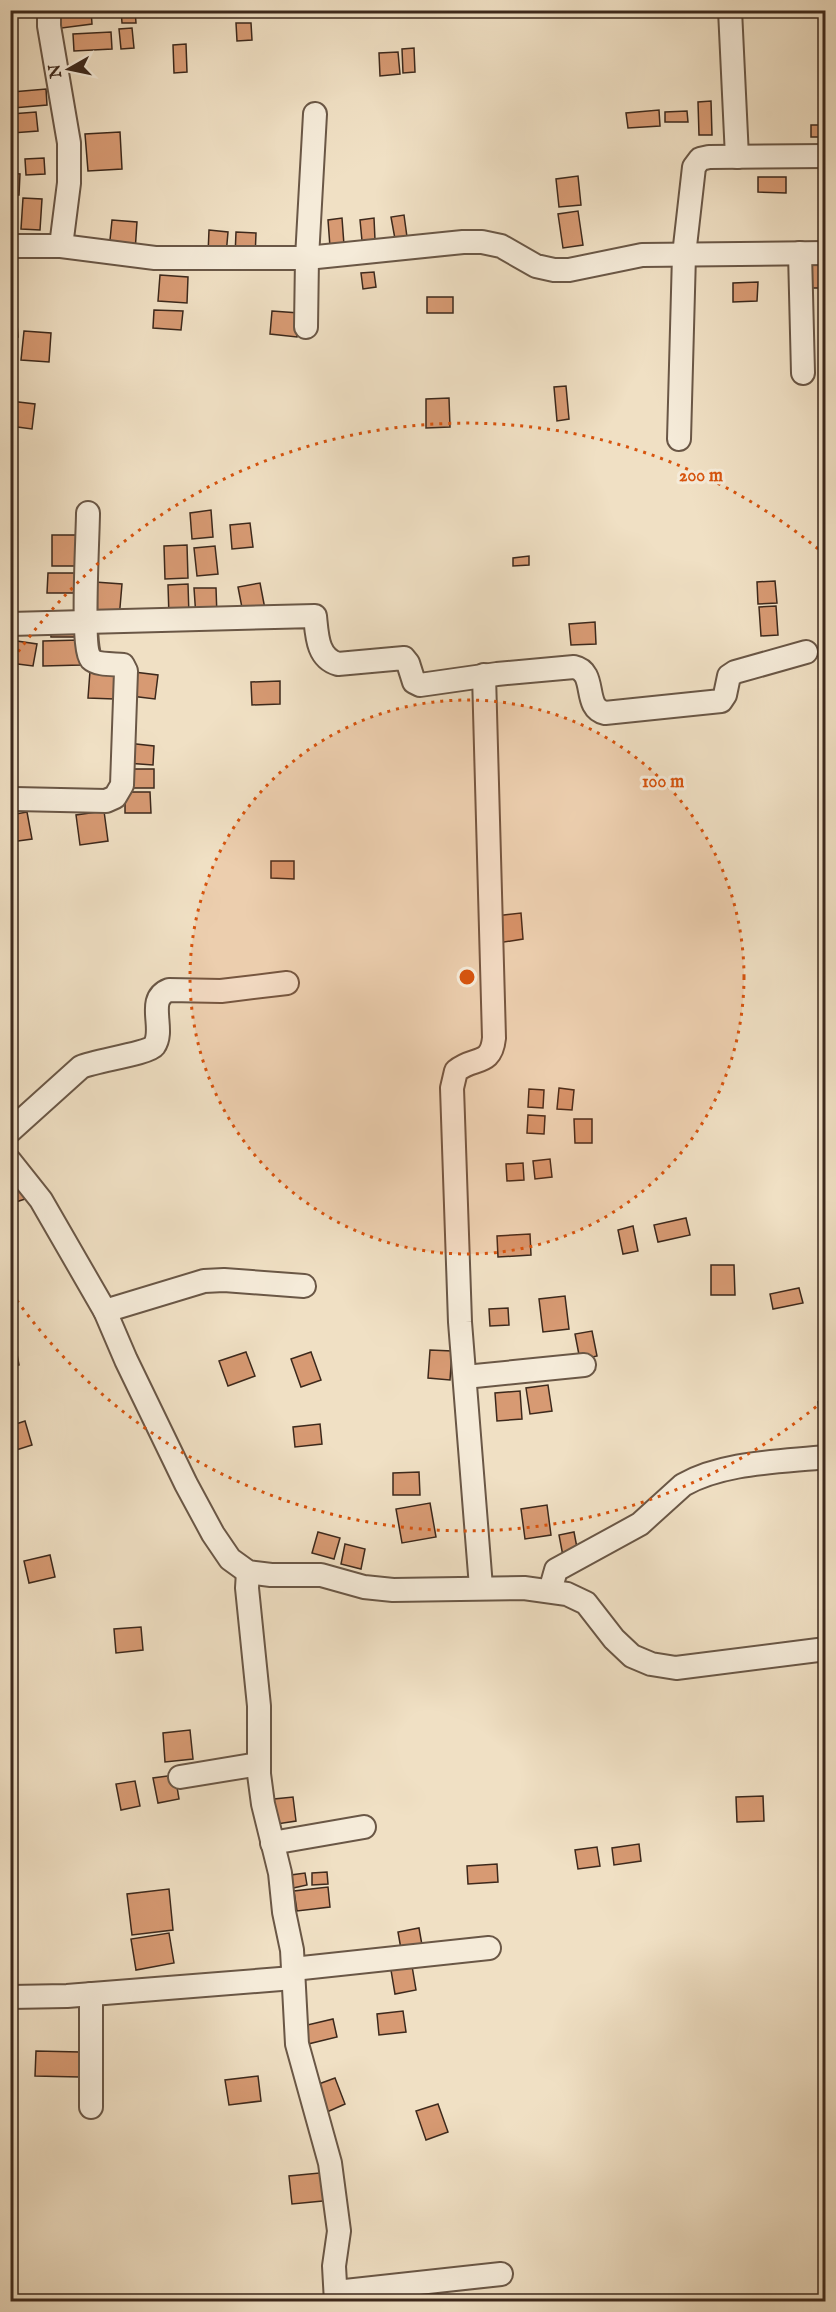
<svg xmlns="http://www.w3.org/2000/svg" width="836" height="2312" font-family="'IM FELL English',serif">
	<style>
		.building { fill: #d79a73; stroke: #3d291c; stroke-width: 1.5 }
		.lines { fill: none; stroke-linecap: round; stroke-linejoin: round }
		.minor-casing { stroke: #6a5746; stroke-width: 26 }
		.minor { stroke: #f5ebd9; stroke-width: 22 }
		.ring { fill: none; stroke: #d7540e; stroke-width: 3; stroke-dasharray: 3 6 }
		.centre { fill: #d7540e; stroke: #f5ebd9; stroke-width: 3 }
		.ring-label { font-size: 18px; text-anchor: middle; font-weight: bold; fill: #d7540e; stroke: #f5ebd9; stroke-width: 6; stroke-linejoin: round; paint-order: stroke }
	</style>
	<rect width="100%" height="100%" fill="#f0e0c4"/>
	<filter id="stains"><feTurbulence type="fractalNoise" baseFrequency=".00333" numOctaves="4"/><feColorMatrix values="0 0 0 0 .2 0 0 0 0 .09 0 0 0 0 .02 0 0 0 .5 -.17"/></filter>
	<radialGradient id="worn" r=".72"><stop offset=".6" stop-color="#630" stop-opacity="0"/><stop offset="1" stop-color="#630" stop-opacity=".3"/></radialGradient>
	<!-- building -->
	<g class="building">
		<polygon points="10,10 29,10 29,16 10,18"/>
		<polygon points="64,10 91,10 92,24 54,29 52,12"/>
		<polygon points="121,10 135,10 136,23 122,23"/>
		<polygon points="236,23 251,23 252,40 237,41"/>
		<polygon points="132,28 134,48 121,49 119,29"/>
		<polygon points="111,32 112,49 74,51 73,34"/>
		<polygon points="186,44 187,72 174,73 173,45"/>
		<polygon points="414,48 415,72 403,73 402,49"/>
		<polygon points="398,52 400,74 380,76 379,53"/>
		<polygon points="46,89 47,105 13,108 12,92"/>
		<polygon points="711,101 712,135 699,135 698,102"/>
		<polygon points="659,110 660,126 628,128 626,113"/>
		<polygon points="687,111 688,122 665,122 665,112"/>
		<polygon points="36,112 38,131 12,133 11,114"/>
		<rect x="811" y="125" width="15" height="12"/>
		<polygon points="120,132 122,169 88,171 85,134"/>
		<polygon points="44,158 45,174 26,175 25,159"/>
		<polygon points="10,173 20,174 19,195 10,195"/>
		<polygon points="578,176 581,205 559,207 556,179"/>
		<polygon points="758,177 786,177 786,193 758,192"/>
		<polygon points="23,198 42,199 40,230 21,229"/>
		<polygon points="578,211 583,245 563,248 558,214"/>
		<polygon points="404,215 407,237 395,239 391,217"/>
		<polygon points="342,218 344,245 330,247 328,220"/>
		<polygon points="374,218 375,240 362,241 360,220"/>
		<polygon points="112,220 137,222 135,252 109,250"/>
		<polygon points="209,230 228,232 226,255 208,254"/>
		<polygon points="236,232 256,233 255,258 235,256"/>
		<polygon points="804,263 824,263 824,288 810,288"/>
		<polygon points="374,272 376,287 363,289 361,273"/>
		<polygon points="160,275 188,277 187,303 158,301"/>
		<polygon points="758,282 757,301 733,302 733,283"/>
		<rect x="427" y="297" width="26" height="16"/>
		<polygon points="10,310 16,310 18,337 10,337"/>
		<polygon points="154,310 183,311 181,330 153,328"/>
		<polygon points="272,311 299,313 297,337 270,334"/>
		<polygon points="24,331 51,333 49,362 21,360"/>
		<polygon points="566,386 569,419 557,421 554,387"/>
		<polygon points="449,398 450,427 426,428 426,399"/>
		<polygon points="10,401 35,404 32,429 10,426"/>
		<rect x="10" y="446" width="4" height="14"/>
		<polygon points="211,510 213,537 192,539 190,513"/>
		<polygon points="250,523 253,547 232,549 230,525"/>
		<polygon points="52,535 79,535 80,566 52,566"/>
		<polygon points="187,545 188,578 165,579 164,546"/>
		<polygon points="215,546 218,574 197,576 194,548"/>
		<polygon points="529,556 529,565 513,566 513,558"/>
		<polygon points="48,573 76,573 75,593 47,593"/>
		<polygon points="775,581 777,603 758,604 757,582"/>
		<polygon points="95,582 122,584 119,619 93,617"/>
		<polygon points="260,583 265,609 243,613 238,587"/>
		<polygon points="188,584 189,616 169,617 168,585"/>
		<polygon points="194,588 216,588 217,616 196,617"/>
		<polygon points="776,606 778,635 761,636 759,607"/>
		<polygon points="595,622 596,644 571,645 569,624"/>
		<polygon points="50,627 75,627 75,637 51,637"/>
		<polygon points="10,640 37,644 33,666 10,663"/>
		<polygon points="80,640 81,665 43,666 43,641"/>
		<polygon points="90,671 116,672 114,699 88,698"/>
		<polygon points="134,672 158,675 155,699 131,696"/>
		<polygon points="280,681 280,704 252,705 251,682"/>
		<polygon points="10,701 16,702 13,731 10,731"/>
		<polygon points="127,743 154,746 153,765 126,763"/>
		<rect x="131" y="769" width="23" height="19"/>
		<polygon points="125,792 150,792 151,813 125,813"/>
		<polygon points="104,811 108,841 80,845 76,815"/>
		<polygon points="27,812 32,839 11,842 10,815"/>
		<polygon points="271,861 294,861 294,879 271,878"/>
		<polygon points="521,913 523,939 498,943 496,916"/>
		<polygon points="559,1088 574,1090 572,1110 557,1109"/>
		<polygon points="529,1089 544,1090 543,1108 528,1107"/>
		<polygon points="528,1115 545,1116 544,1134 527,1133"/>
		<polygon points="574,1119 592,1119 592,1143 575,1143"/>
		<polygon points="550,1159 552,1177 535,1179 533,1161"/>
		<polygon points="523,1163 524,1180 507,1181 506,1164"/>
		<polygon points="13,1178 25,1199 10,1204 10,1179"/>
		<polygon points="686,1218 690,1235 658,1242 654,1225"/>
		<polygon points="633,1226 638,1251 623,1254 618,1230"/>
		<polygon points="530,1234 531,1255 498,1257 497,1236"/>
		<polygon points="711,1265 734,1265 735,1295 711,1295"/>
		<polygon points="799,1288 803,1303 773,1309 770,1294"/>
		<polygon points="565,1296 569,1329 543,1332 539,1299"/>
		<polygon points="508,1308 509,1325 490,1326 489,1309"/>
		<polygon points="592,1331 597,1356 580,1360 575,1334"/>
		<polygon points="16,1349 19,1365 10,1367 10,1350"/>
		<polygon points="430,1350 452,1351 450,1380 428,1378"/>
		<polygon points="246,1352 255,1376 228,1386 219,1361"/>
		<polygon points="311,1352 321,1380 301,1387 291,1359"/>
		<polygon points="548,1385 552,1411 530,1414 526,1388"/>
		<polygon points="520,1391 522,1419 497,1421 495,1393"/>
		<polygon points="826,1401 826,1445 825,1445 818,1402"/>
		<polygon points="25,1421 32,1445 10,1452 10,1426"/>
		<polygon points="320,1424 322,1444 295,1447 293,1427"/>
		<polygon points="419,1472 420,1495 393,1495 393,1473"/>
		<polygon points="430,1503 436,1537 402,1543 396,1509"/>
		<polygon points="547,1505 551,1535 525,1539 521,1509"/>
		<polygon points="318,1532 340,1538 334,1559 312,1553"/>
		<polygon points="574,1532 578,1553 563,1556 559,1535"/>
		<polygon points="345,1544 365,1549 361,1569 341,1564"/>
		<polygon points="50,1555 55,1577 29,1583 24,1561"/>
		<polygon points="141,1627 143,1650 116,1653 114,1629"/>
		<polygon points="190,1730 193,1759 165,1762 163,1733"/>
		<polygon points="175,1775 179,1799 158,1803 153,1778"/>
		<polygon points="135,1781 140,1806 121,1810 116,1784"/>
		<polygon points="763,1796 764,1821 737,1822 736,1797"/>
		<polygon points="293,1797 296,1821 277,1824 274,1799"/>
		<polygon points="639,1844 641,1861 614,1865 612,1848"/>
		<polygon points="597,1847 600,1866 578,1869 575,1850"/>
		<polygon points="497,1864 498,1882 468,1884 467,1866"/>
		<polygon points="327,1872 328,1884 312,1885 312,1873"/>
		<polygon points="305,1873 307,1885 293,1888 291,1875"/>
		<polygon points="328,1887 330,1907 297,1911 294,1891"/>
		<polygon points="169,1889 173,1930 132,1935 127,1894"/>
		<polygon points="10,1909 13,1909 15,1930 10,1930"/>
		<polygon points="419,1928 422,1945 401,1949 398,1932"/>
		<polygon points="169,1933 174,1963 136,1970 131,1939"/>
		<polygon points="412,1966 416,1990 395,1994 391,1970"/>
		<polygon points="403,2011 406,2032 379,2035 377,2014"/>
		<polygon points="333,2019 337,2037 308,2044 303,2026"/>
		<polygon points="36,2051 80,2052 79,2077 35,2076"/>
		<polygon points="258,2076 261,2101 229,2105 225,2080"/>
		<polygon points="335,2078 345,2104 327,2112 316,2085"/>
		<polygon points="438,2104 448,2132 426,2140 416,2111"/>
		<polygon points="330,2172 333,2200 292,2204 289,2176"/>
	</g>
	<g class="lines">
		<defs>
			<g id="minor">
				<polyline points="49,10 49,26 69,143 69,183 61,246"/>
				<polyline points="730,10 737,157"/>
				<polyline points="10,246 61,246 155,258 307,258 463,242 482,242 501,246 536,266 554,270 569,270 642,255 826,253"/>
				<polyline points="800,253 803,373"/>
				<polyline points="306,327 307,258 315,114"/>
				<polyline points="679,439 684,255 694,167 700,159 709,157 826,156"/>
				<path d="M10,624L315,616C317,635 317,658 338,664L404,658L408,663L414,682L420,685L497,674L574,667C598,672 582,708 605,713L721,701L725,695L729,676L735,672L806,652"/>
				<path d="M15,799L106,801L115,797L122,785L126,671L123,665C114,664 97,665 91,659C81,648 88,534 88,513"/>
				<path d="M10,1131L81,1067C95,1061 149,1053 154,1046C166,1029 145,999 169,990L221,991L287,983"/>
				<polyline points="10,1161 41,1200 105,1311 126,1360 186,1484 213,1534 230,1559 248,1572 271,1575 321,1575 364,1587 393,1590 524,1588 567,1594 586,1603 614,1639 632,1656 651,1664 676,1668 826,1649"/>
				<polyline points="105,1311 204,1281 224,1280 304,1286"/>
				<polyline points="465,1377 584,1365"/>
				<polyline points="248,1572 247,1588 259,1706 259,1774 263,1804 280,1873 284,1912 292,1950 297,2044 330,2163 339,2231 334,2266 336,2302"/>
				<path d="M481,1587L460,1322L452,1088L456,1071C474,1056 491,1067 494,1038L484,675"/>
				<path d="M550,1591L556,1570L640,1524L683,1485C723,1462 780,1462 826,1457"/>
				<polyline points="180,1777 259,1764"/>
				<polyline points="272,1843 364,1827"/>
				<polyline points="293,1969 489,1948"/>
				<polyline points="10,1997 67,1996 293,1978"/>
				<polyline points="91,2107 91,1994"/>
				<polyline points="336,2292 501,2274"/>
			</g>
		</defs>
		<!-- minor casing -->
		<use href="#minor" class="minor-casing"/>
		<!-- minor -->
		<use href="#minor" class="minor"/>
	</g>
	<!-- distance rings -->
	<circle cx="467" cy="977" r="277" fill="#d7540e" fill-opacity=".12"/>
	<g class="ring">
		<circle cx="467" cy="977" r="277"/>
		<path d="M823 1401A554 554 0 0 1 13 1295M13 659A554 554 0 0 1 823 553"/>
	</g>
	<circle cx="467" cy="977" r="9" class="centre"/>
	<g class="ring-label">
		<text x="701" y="481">200 m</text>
		<text x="663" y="787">100 m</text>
	</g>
	<!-- margin -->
	<rect width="836" height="2312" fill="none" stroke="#f0e0c4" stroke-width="36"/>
	<rect x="12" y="12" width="812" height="2288" fill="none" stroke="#3d291c" stroke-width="3"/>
	<rect x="18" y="18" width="800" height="2276" fill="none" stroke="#3d291c" stroke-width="1.5"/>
	<!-- north arrow -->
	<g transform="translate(69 69) rotate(261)" stroke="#f5ebd9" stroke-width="4.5" paint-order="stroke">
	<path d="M0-4.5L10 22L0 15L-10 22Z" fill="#3d291c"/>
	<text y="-9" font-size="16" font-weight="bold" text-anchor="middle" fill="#3d291c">N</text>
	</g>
	<rect width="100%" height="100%" filter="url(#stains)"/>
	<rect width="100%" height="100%" fill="url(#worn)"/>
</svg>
